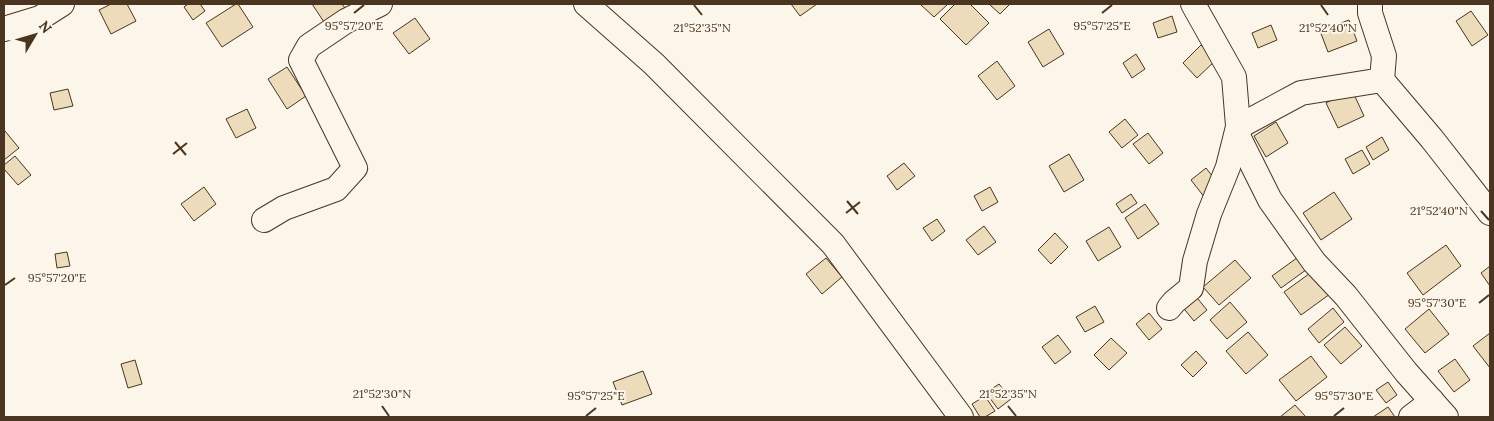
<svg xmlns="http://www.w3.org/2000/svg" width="1494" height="421" font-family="Lora,serif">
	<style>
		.building { fill: #ecdcbc; stroke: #4a3520 }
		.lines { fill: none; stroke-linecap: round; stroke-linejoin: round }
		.minor-casing { stroke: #4a3520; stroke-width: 26 }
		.minor { stroke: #fbf6e9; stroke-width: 24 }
		.ticks { fill: none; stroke: #4a3520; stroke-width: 2 }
		.ticks-label { font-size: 12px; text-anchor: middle; fill: #4a3520; stroke: #fbf6e9; stroke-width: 4; stroke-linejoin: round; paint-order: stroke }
	</style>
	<rect width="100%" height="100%" fill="#fbf6e9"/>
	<!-- building -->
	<g class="building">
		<polygon points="111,4 127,4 136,21 111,34 99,10"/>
		<polygon points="188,4 200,4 205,11 193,20 184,7"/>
		<polygon points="236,4 238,4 253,27 222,47 206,23"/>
		<polygon points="312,4 342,4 345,8 324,22"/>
		<polygon points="791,4 817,4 800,16"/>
		<polygon points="920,4 948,4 934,17"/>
		<polygon points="955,4 970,4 989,23 966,45 940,19"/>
		<polygon points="989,4 1010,4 1000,14"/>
		<polygon points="1471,11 1488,35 1472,46 1456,21"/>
		<polygon points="1172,16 1177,32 1158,38 1153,23"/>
		<polygon points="415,18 430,39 409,54 393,33"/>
		<polygon points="1349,20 1357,41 1328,52 1320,31"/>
		<polygon points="1271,25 1277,40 1258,48 1252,33"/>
		<polygon points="1049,29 1064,54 1043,67 1028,42"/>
		<polygon points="1201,45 1216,60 1197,78 1183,63"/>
		<polygon points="1136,54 1145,69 1132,78 1123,63"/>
		<polygon points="997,61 1015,86 997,100 978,76"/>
		<polygon points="287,67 306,96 287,109 268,79"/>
		<polygon points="68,89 73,106 54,110 50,93"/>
		<polygon points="1352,90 1364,116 1338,128 1326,103"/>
		<polygon points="247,109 256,128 236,138 226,119"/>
		<polygon points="1125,119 1138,135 1122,148 1109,132"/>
		<polygon points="1276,122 1288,143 1266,157 1254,136"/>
		<polygon points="5,131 19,148 4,160 4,132"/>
		<polygon points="1148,133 1163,153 1149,164 1133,144"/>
		<polygon points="1382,137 1389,150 1373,160 1366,147"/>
		<polygon points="1362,150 1370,164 1353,174 1345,159"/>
		<polygon points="1069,154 1084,180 1064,192 1049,166"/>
		<polygon points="15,156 31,175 18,185 4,169 4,165"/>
		<polygon points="904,163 915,176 897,190 887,176"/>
		<polygon points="1206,168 1220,186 1205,198 1191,180"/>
		<polygon points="204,187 216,204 194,221 181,204"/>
		<polygon points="990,187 998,202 982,211 974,196"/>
		<polygon points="1334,192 1352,219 1321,240 1303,213"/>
		<polygon points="1131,194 1137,203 1122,213 1116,204"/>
		<polygon points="1145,204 1159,224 1138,239 1125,218"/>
		<polygon points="937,219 945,231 932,241 923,228"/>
		<polygon points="984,226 996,242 978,255 966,240"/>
		<polygon points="1109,227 1121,247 1098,261 1086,241"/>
		<polygon points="1055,233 1068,247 1051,264 1038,250"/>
		<polygon points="1446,245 1461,266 1423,295 1407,273"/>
		<polygon points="67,252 70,266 57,268 55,254"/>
		<polygon points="1301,255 1310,267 1281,288 1272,276"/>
		<polygon points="826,258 842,277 822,294 806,274"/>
		<polygon points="1235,260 1251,278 1219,305 1203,287"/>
		<polygon points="1490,266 1490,286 1481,273"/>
		<polygon points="1313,271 1330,294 1301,315 1284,292"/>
		<polygon points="1193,293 1207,310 1194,321 1180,304"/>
		<polygon points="1230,302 1247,322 1227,339 1210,320"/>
		<polygon points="1095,306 1104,322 1085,332 1076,317"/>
		<polygon points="1333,308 1344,322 1319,343 1308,329"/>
		<polygon points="1429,309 1449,334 1425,353 1405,329"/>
		<polygon points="1149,313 1162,329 1149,340 1136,324"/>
		<polygon points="1345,327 1362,346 1341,364 1324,345"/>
		<polygon points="1248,332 1268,355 1246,374 1226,351"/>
		<polygon points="1490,333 1490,368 1473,346"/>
		<polygon points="1058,335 1071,352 1055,364 1042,347"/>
		<polygon points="1111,338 1127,353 1109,370 1094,355"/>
		<polygon points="1196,351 1207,363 1193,377 1181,365"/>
		<polygon points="1311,356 1327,377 1296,401 1279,380"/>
		<polygon points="1455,359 1470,380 1454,392 1438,371"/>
		<polygon points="135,360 142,384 128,388 121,364"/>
		<polygon points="643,371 652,394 622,405 613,382"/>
		<polygon points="1388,382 1397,395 1386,403 1376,390"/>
		<polygon points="999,384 1011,399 998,409 986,393"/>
		<polygon points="985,396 995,411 985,417 980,417 972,404"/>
		<polygon points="1295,405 1306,417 1280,417"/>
		<polygon points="1388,407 1395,417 1373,417"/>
	</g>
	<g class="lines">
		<defs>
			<g id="minor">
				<polyline points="586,4 654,64 833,244 961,417"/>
				<polyline points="1193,4 1234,77 1239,138 1270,200 1314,262 1346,296 1406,372 1446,417"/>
				<polyline points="4,29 40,18 62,4"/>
				<polyline points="1382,80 1432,139 1490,213"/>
				<polyline points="264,220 284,208 336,189 355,168 301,60 309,46 346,21 380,4"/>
				<polyline points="1169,308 1174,302 1191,288 1195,261 1209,214 1228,167 1238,127 1301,93 1382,80 1384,56 1370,13 1370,4"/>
				<polyline points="1411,417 1432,401"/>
			</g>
		</defs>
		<!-- minor casing -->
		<use href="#minor" class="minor-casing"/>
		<!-- minor -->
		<use href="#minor" class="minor"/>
	</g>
	<!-- ticks -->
	<path class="ticks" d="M694,5L702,15M1321,5L1328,15M354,13L364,5M1102,13L1112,5M175,142L186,155M173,154L187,143M847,201L858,214M1481,211L1489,220M846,213L860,202M5,285L15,278M1479,303L1489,295M382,406L389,416M1008,406L1016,416M586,416L596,408M1334,416L1344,408"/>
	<g class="ticks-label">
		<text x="354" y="30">95°57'20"E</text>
		<text x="1102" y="30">95°57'25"E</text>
		<text x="702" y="32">21°52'35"N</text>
		<text x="1328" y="32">21°52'40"N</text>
		<text x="1439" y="215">21°52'40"N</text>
		<text x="57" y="282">95°57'20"E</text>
		<text x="1437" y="307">95°57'30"E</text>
		<text x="382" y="398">21°52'30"N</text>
		<text x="1008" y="398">21°52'35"N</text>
		<text x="596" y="400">95°57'25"E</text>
		<text x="1344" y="400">95°57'30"E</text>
	</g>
	<!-- border -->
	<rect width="1494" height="421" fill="none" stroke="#4a3520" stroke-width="10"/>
	<!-- north arrow -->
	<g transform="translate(35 35) rotate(52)" stroke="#fbf6e9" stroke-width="4" paint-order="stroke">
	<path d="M0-4L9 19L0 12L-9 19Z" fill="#4a3520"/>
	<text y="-8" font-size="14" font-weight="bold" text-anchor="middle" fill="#4a3520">N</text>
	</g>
</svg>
